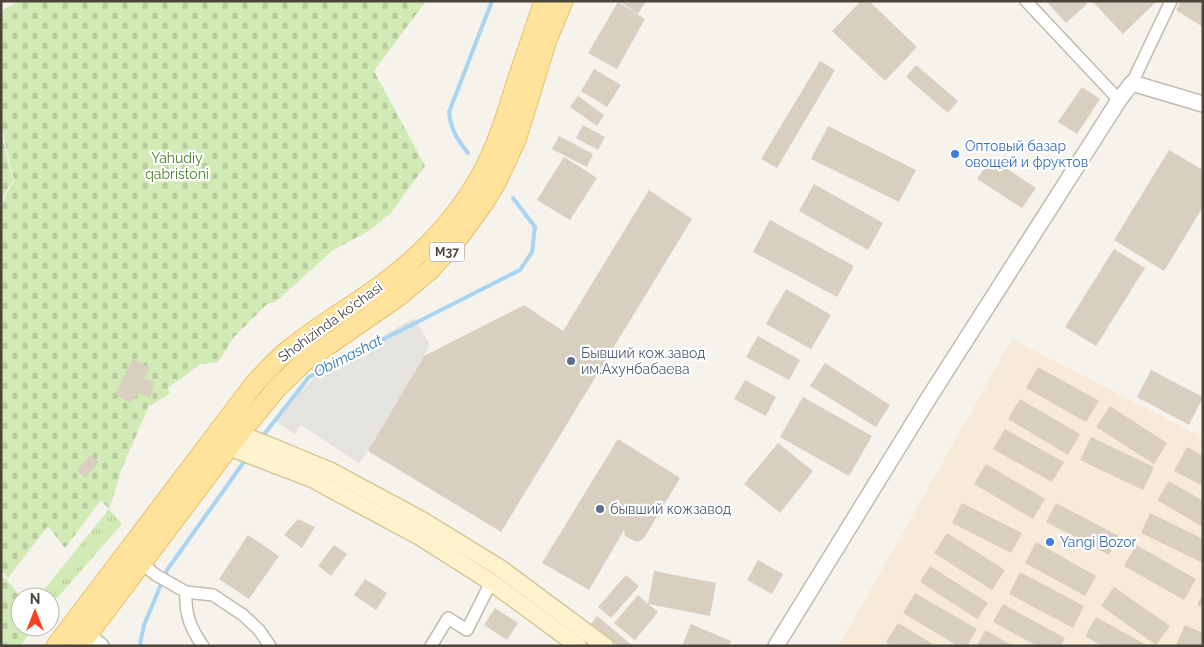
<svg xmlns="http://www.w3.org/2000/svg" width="1204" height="647" font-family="Raleway,sans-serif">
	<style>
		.commercial { fill: #f7ead8 }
		.grass { fill: url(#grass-tufts) }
		.cemetery { fill: url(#cemetery-stones) }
		.parking { fill: #e5e3e0 }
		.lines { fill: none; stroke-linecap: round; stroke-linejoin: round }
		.stream { stroke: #a9d4f2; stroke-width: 4 }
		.building { fill: #d8cfc1 }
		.minor-casing { stroke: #c2bbae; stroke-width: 14 }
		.tertiary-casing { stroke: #c2bbae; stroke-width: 18 }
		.secondary-casing { stroke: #d6c79b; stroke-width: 19 }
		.primary-casing { stroke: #e6c16a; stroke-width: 21 }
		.minor { stroke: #fff; stroke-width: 11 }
		.tertiary { stroke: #fff; stroke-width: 15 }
		.secondary { stroke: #fff3cd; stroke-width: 16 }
		.primary { stroke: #ffe39c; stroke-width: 19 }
		.shop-dot { fill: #3f7fe0; stroke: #fff; stroke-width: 2 }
		.service-dot { fill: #5c6f8a; stroke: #fff; stroke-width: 2 }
		.labels { text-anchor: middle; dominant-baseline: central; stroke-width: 4.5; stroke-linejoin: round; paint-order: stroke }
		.shield { fill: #fff; stroke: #817c74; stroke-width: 1 }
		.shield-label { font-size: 12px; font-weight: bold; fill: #4b4439 }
		.shop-label { font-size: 14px; fill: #366cbe; stroke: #fff; text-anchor: start }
		.park-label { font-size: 14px; fill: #4a7f2a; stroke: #fff }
		.street-label { font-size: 14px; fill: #4b4439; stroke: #fff }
		.service-label { font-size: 14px; fill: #4e5e75; stroke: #fff; text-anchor: start }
		.water-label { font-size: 15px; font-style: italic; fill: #2e7ab2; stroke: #fff }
	</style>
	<defs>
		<pattern id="grass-tufts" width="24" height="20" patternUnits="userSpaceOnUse" patternTransform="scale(1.25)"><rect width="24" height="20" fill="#d2eab5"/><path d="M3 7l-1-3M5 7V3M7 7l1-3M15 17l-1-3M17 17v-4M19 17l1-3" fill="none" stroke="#b6ca9c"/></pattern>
		<pattern id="cemetery-stones" width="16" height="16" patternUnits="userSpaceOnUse" patternTransform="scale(1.25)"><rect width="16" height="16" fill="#d2eab5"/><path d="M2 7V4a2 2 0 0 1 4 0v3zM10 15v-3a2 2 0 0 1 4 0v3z" fill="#b6ca9c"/></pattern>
	</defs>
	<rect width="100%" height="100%" fill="#f6f3ec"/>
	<!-- commercial -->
	<polygon class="commercial" points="1012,339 1203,438 1203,646 839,646"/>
	<!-- grass -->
	<polygon class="grass" points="109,509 122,524 50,606 50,597 38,597"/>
	<!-- cemetery -->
	<g class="cemetery">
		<polygon points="20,1 426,1 374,71 425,166 390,214 369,231 333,250 278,300 266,305 234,337 218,362 201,364 168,388 170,394 149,406 122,468 109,509 101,500 65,548 48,526 8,578 1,571 1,204 14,180 1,127 1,11"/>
		<polygon points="1,132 13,180 1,201"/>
		<polygon points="1,574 22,597 20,597 20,627 33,627 21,646 1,646"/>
	</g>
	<!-- parking -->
	<polygon class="parking" points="414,318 430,345 368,451 359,463 301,425 295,434 273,419 317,375"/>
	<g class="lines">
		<!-- stream -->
		<g class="stream">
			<path d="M468,153C457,139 451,130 449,112L492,1"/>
			<polyline points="262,437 309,377 520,270 532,252 535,227 513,198"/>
			<polyline points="142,646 140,644 144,625 167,570 246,459"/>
		</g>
	</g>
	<!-- building -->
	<g class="building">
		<polygon points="619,1 646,1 638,14"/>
		<polygon points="861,1 869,1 917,47 885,81 832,31"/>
		<polygon points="1046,1 1085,1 1087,4 1066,23"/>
		<polygon points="1092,1 1157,1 1123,34"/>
		<polygon points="1181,1 1203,1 1203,27 1176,10"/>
		<polygon points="618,2 645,19 617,69 588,53"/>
		<polygon points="820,61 835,70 777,168 761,159"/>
		<polygon points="916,65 958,101 948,113 906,77"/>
		<polygon points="594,69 621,85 607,107 581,91"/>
		<polygon points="1082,87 1100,99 1077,134 1058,122"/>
		<polygon points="578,96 604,115 597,126 570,107"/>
		<polygon points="583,125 605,137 598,150 576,138"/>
		<polygon points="828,126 916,170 899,202 811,159"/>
		<polygon points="559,136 593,154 587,167 552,149"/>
		<polygon points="1169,150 1203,170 1203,207 1164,271 1114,240"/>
		<polygon points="564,157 597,178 570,220 537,200"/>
		<polygon points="991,158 1036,188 1022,208 977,179"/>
		<polygon points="814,184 883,223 868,250 799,211"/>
		<polygon points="649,190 692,219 501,532 368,451 424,356 524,305 563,331"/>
		<polygon points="770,220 854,266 837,297 753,252"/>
		<polygon points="1114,249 1145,268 1096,346 1065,327"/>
		<polygon points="786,289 831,315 811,349 766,324"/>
		<polygon points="758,336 800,360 789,380 746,357"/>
		<polygon points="133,359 150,368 143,379 154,381 150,398 138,393 131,403 115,394"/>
		<polygon points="825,363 890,405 876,427 810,386"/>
		<polygon points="1038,367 1099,401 1086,422 1026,388"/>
		<polygon points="1151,370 1203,397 1189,425 1137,397"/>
		<polygon points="745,380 776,397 766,416 734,399"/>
		<polygon points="803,397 872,436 849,476 780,437"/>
		<polygon points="1020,399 1080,434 1068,455 1008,419"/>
		<polygon points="1110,406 1167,443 1154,464 1096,427"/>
		<polygon points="1005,429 1064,462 1052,482 993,449"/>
		<polygon points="1091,437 1154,467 1143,490 1080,460"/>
		<polygon points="618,439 680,478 644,538 638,542 630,539 625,536 624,530 589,590 542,563"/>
		<polygon points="778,443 813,471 780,513 744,484"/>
		<polygon points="1187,447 1203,456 1203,486 1174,471"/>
		<polygon points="90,455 99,462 85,478 77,470"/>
		<polygon points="986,464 1045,499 1033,519 974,484"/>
		<polygon points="1169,481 1203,501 1203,527 1157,500"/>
		<polygon points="962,503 1022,533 1011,553 952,523"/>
		<polygon points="1056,503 1119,536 1109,555 1046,522"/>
		<polygon points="1150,513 1203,539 1203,563 1141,533"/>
		<polygon points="298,519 315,527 302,548 284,535"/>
		<polygon points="947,533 1005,570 992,590 934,553"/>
		<polygon points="248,535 279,556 249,599 219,579"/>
		<polygon points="1036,542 1096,576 1085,596 1025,563"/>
		<polygon points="334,545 347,554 331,576 318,566"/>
		<polygon points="1136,545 1196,579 1184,600 1124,566"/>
		<polygon points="758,560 783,574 772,594 747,580"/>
		<polygon points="930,566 988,603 977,619 920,582"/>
		<polygon points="654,571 716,583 710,616 648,604 658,612 635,640 614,623 638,595 648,604"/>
		<polygon points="1020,572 1084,606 1073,628 1009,594"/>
		<polygon points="626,575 639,586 611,618 598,607"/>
		<polygon points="365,579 387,593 376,610 354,595"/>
		<polygon points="1114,587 1170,626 1156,645 1101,606"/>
		<polygon points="915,593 977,629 967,646 958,646 903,613"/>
		<polygon points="1203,593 1203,608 1197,605"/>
		<polygon points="1003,604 1065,638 1061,646 1037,646 993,622"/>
		<polygon points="495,608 518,623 507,640 484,625"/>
		<polygon points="597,616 633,646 618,646 591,624"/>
		<polygon points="1096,617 1148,646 1102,646 1085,636"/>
		<polygon points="898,623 936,646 892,646 886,642"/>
		<polygon points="691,624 731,641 729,646 682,646"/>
		<polygon points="1185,625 1203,633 1203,646 1176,645"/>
		<polygon points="985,630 1013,646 977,646"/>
	</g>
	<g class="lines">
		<defs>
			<g id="minor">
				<polyline points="1026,1 1119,100"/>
				<polyline points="1132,83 1171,1"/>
				<path d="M141,563L156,575L186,592C185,614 190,628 203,646"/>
				<polyline points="186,592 213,595 243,615 259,630 270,646"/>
				<polyline points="431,646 448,618 467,630 491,582"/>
			</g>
			<g id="tertiary">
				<polyline points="79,628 101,646"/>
				<polyline points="776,646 930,396 1119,100 1132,83 1203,104"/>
			</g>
			<g id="secondary">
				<polyline points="230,429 239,434 263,443 331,471 422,520 500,568 605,646"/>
				<polyline points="218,443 312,479 420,537 491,582 578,646"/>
			</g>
			<g id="primary">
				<path d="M56,646L255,383C265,373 274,362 285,353C325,319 375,295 413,259C440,235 465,204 482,173C498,144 507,112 517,81C526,54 535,28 544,1"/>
				<polyline points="79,646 239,434 277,388 305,361 399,296 430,270 456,241 483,204 496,183 516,140 547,40 563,1"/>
			</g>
		</defs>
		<!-- minor casing -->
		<use href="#minor" class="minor-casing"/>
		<!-- tertiary casing -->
		<use href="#tertiary" class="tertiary-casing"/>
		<!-- secondary casing -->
		<use href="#secondary" class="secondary-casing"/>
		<!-- primary casing -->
		<use href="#primary" class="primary-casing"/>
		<!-- minor -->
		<use href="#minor" class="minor"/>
		<!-- tertiary -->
		<use href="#tertiary" class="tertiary"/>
		<!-- secondary -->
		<use href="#secondary" class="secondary"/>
		<!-- primary -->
		<use href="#primary" class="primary"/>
	</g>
	<!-- markers -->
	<g class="shop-dot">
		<circle cx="955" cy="154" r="5"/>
		<circle cx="1050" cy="542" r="5"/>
	</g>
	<g class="service-dot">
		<circle cx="571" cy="361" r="5"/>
		<circle cx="600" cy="509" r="5"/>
	</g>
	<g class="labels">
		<!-- shield labels -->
		<rect class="shield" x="429.5" y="242.5" width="35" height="19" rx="4"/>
		<g class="shield-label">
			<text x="447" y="252">M37</text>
		</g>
		<!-- shop labels -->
		<g class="shop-label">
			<text x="965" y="146">Оптовый базар<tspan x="965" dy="16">овощей и фруктов</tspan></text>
			<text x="1060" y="542">Yangi Bozor</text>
		</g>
		<!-- park labels -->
		<g class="park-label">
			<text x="177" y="158">Yahudiy<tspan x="177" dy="16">qabristoni</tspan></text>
		</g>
		<!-- street labels -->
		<g class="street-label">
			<text transform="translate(330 322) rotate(-36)">Shohizinda ko'chasi</text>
		</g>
		<!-- service labels -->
		<g class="service-label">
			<text x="581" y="353">Бывший кож.завод<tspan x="581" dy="16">им.Ахунбабаева</tspan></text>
			<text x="610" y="509">бывший кожзавод</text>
		</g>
		<!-- water labels -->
		<g class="water-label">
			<text transform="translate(348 356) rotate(-27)">Obimashat</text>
		</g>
	</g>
	<!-- border -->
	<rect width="1204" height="647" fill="none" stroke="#4b4439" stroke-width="5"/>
	<!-- north arrow -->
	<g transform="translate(35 612)"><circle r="24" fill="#ffffff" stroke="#b7b4b0"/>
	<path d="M0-4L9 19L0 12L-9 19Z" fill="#fc3f1d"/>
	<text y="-8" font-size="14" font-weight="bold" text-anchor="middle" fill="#4b4439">N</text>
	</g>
</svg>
